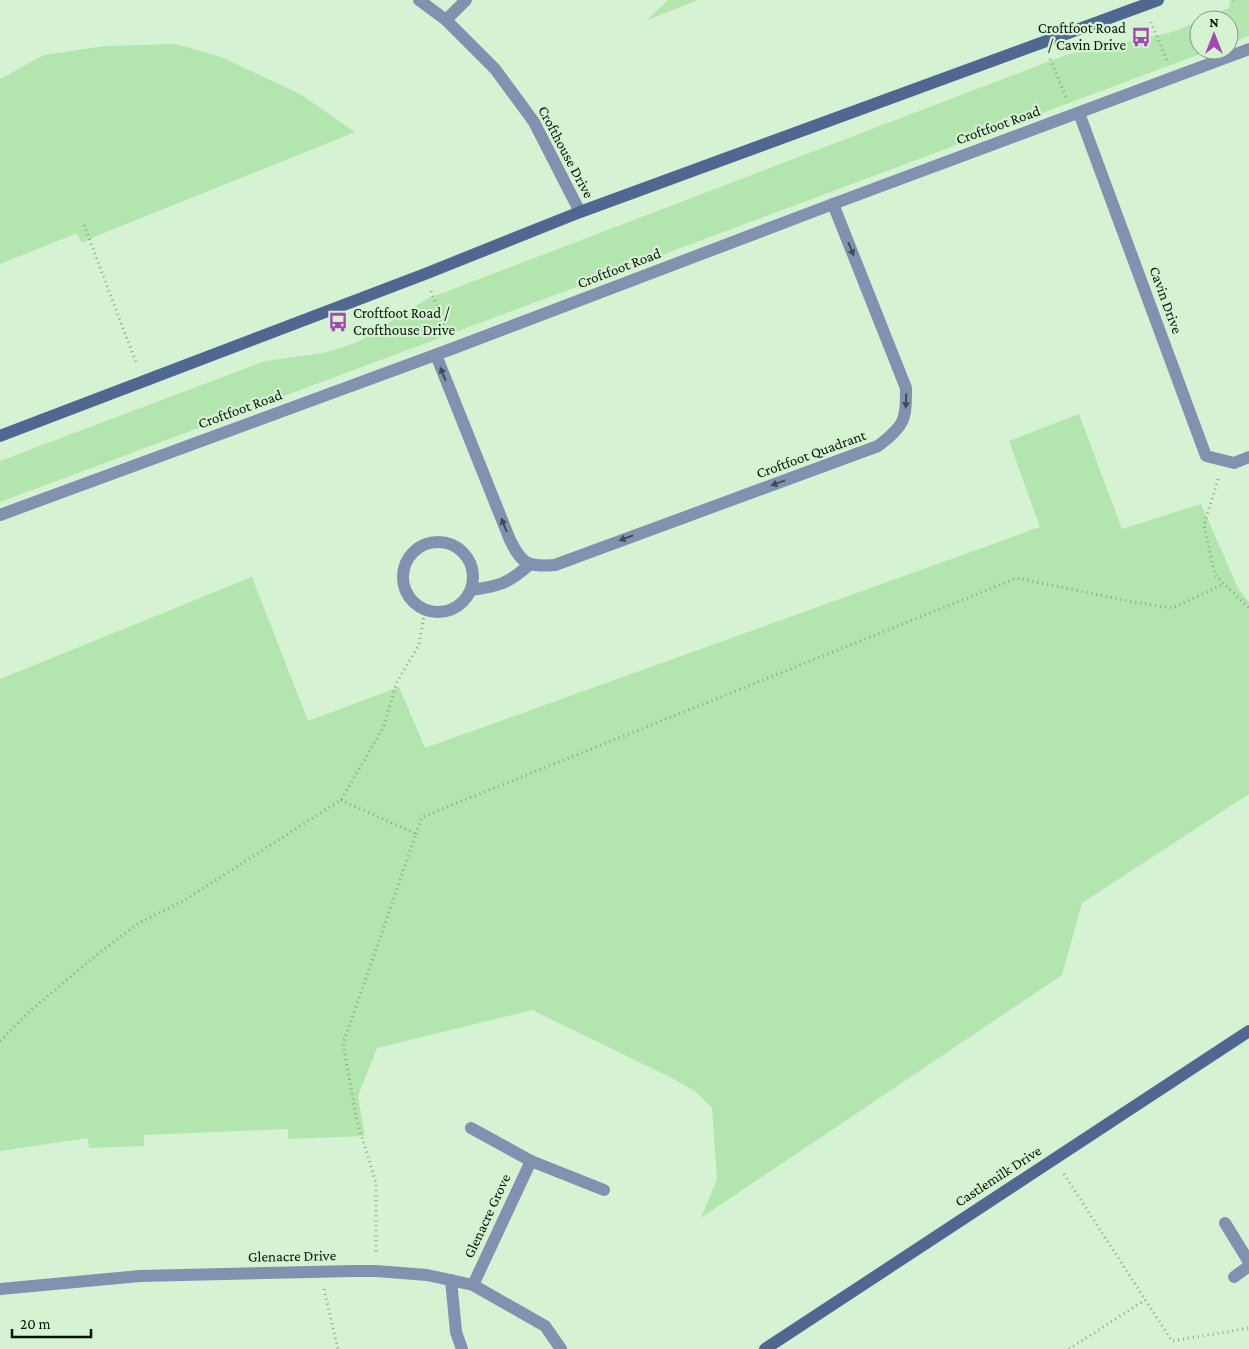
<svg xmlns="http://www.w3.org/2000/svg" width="1249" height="1349" font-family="'Crimson Pro',serif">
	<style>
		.green { fill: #b3e5ae }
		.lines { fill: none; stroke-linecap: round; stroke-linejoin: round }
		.path { stroke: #8ea58b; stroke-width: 3; stroke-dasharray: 1 4; stroke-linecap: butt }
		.lane { stroke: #8191af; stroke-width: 12 }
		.street { stroke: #8191af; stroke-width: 12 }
		.secondary { stroke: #506792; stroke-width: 12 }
		.oneway { fill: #3f4c53 }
		.labels { text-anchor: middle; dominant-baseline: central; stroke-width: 4.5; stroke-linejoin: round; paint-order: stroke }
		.poi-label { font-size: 15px; fill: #091308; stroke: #d5f3d2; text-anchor: end }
		.street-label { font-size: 15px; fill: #091308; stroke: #d5f3d2 }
	</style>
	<rect width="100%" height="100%" fill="#d5f3d2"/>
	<!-- green -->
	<g class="green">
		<polygon points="668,0 698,0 647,20"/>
		<polygon points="1230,0 1249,0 1249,36 1229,43 1229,20 1200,20 1229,8"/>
		<polygon points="1199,21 1199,50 1211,50 0,502 0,461 265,361 324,353 358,342 427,299 1066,55 1169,33"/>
		<polygon points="176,44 221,57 300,94 355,132 99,235 82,243 77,233 0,264 0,79 44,55 105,46"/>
		<polygon points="1079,414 1122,529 1201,504 1238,588 1249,602 1249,794 1082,903 1062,975 701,1218 717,1179 712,1108 696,1092 674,1079 532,1010 377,1048 358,1096 365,1136 288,1139 288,1129 144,1135 144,1146 89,1148 88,1138 0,1151 0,679 252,577 308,721 399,687 425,748 1040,527 1009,441"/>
	</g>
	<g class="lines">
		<!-- path -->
		<g class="path">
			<polyline points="1233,0 1234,0"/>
			<polyline points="1151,22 1167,61"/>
			<polyline points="1050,59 1066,97"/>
			<polyline points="84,225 137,365"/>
			<polyline points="431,291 446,330"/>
			<polyline points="1218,479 1204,525 1215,575 1249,608"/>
			<polyline points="341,800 416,834 343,1044 357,1121 376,1183 376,1253"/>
			<polyline points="416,834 422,817 1017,578 1133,602 1172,608 1224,584"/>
			<polyline points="0,1041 30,1011 94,957 139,923 183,901 341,800 383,728 397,682 419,645 425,610"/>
			<polyline points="1064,1174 1172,1341 1249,1328"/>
			<polyline points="324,1289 338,1349"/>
			<polyline points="1069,1349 1145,1300"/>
		</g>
		<!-- lane -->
		<g class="lane">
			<polyline points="1225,1223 1249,1262"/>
			<polyline points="451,1280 456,1332 462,1349"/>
		</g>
		<!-- street -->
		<g class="street">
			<polyline points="419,0 446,20 495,69 534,122 580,212"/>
			<polyline points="446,20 466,0"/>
			<polyline points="1079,113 1206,456 1234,463 1249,457"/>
			<path d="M436,355L510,540C522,564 527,567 555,565L878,446C905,425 906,421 906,388L833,204"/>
			<polyline points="0,515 454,348 833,204 1249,49"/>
			<circle cx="438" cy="577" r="35"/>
			<path d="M471,590C499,586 508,584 530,564"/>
			<polyline points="471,1128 531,1161 604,1190"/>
			<polyline points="1234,1277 1249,1266"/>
			<polyline points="473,1285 531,1161"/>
			<polyline points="0,1289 140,1276 354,1271 376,1271 427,1275 473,1285 545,1326 561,1349"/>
		</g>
		<!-- secondary -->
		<g class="secondary">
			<polyline points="0,436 425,274 580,212 1158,0"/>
			<polyline points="765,1349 1249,1031"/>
		</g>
	</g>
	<!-- one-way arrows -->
	<defs><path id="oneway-solid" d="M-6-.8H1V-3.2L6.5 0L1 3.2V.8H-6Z" transform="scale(1.25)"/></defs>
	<g class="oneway">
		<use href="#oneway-solid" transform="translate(851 249) rotate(68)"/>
		<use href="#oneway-solid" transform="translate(443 374) rotate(-112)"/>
		<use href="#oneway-solid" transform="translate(906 401) rotate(92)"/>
		<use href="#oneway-solid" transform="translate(778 483) rotate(160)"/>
		<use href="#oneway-solid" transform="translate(504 525) rotate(-112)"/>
		<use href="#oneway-solid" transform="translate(626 538) rotate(160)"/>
	</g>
	<!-- icons -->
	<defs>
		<symbol id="bus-bare" viewBox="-9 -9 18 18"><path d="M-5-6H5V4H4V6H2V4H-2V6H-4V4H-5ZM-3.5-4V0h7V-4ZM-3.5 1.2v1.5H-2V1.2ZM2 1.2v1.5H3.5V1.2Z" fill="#a448b2" stroke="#d5f3d2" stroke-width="2.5" paint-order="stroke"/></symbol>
	</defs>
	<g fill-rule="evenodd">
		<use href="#bus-bare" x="1127" y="23" width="28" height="28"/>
		<use href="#bus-bare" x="324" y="308" width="28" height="28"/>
	</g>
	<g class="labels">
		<!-- poi labels -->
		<g class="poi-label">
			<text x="1126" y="28">Croftfoot Road<tspan x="1126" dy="17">/ Cavin Drive</tspan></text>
			<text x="353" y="313" text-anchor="start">Croftfoot Road /<tspan x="353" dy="17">Crofthouse Drive</tspan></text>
		</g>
		<!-- street labels -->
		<g class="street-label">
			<text transform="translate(998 125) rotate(-20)">Croftfoot Road</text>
			<text transform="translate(566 152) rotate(62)">Crofthouse Drive</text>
			<text transform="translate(619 268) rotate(-21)">Croftfoot Road</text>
			<text transform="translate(1166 300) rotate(70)">Cavin Drive</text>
			<text transform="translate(240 409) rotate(-20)">Croftfoot Road</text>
			<text transform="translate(811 454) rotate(-20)">Croftfoot Quadrant</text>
			<text transform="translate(998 1176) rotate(-33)">Castlemilk Drive</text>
			<text transform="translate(487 1216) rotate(-65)">Glenacre Grove</text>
			<text transform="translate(292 1256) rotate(-1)">Glenacre Drive</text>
		</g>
	</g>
	<!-- north arrow -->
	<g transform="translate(1214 35)"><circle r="24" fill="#d5f3d2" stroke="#839981"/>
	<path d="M0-4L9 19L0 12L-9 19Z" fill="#a448b2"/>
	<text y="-8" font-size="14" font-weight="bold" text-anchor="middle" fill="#091308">N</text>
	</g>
	<!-- scale -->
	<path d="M12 1329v8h79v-8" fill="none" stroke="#091308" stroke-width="2.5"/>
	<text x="20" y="1329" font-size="15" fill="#091308" stroke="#d5f3d2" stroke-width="4" paint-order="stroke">20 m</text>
</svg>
